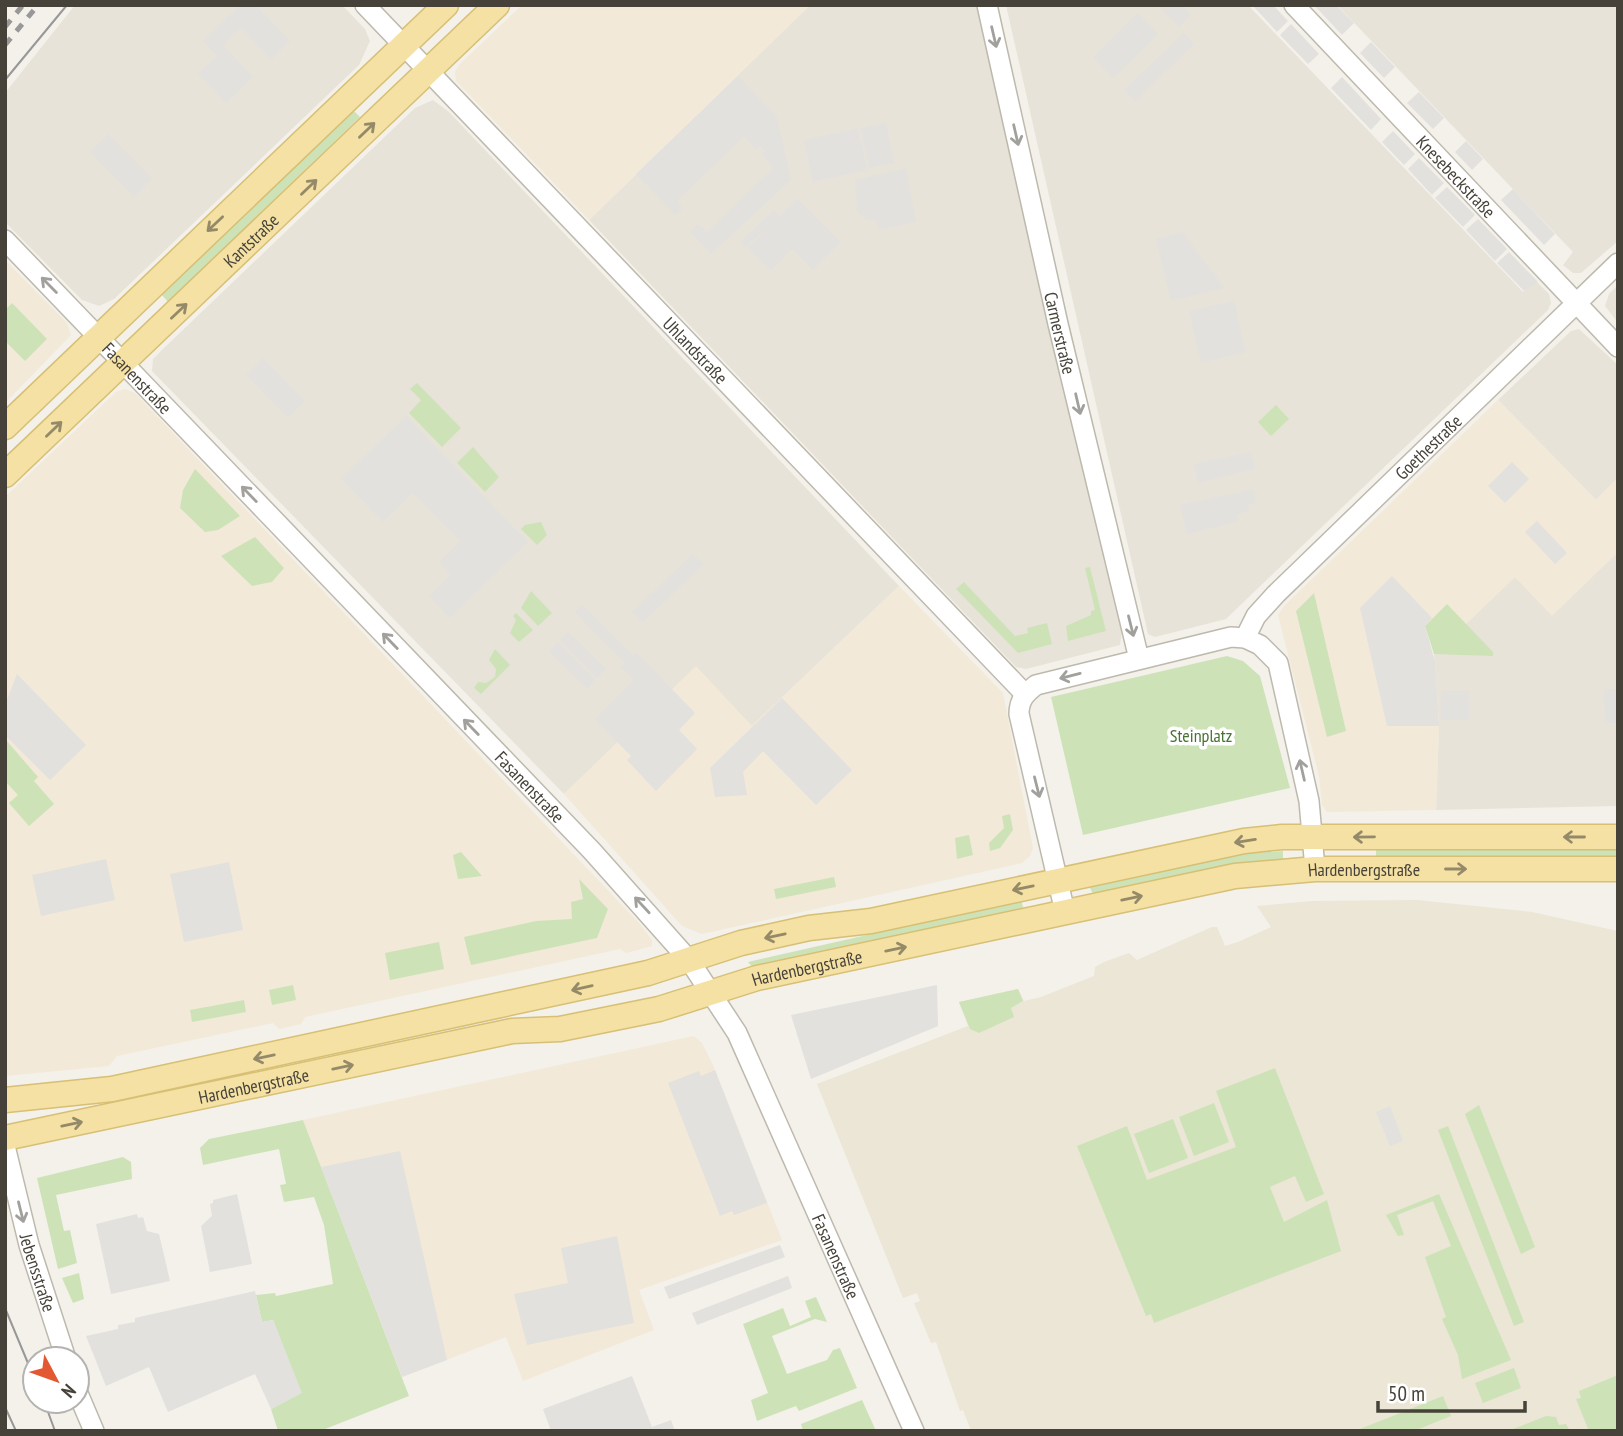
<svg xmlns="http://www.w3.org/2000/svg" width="1623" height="1436" font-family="'PT Sans Narrow',sans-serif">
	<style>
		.residential { fill: #e7e3d9 }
		.commercial { fill: #f2e9d8 }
		.education { fill: #ebe6d6 }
		.green { fill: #cde3b7 }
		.parking { fill: #e2e1de }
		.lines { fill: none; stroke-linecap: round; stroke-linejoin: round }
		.minor-casing { stroke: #beb9ad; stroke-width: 22 }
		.major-casing { stroke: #d7bf74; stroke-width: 27 }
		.minor { stroke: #fff; stroke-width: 19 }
		.major { stroke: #f4e1a3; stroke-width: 24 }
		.tram { stroke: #989898; stroke-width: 2 }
		.rail { stroke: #989898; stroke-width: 5; stroke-dasharray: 9 9; stroke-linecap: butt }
		.oneway { stroke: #a2a09c }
		.oneway2 { stroke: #948a69 }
		.labels { text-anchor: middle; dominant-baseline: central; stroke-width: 7; stroke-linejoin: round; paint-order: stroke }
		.street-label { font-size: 18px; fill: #464239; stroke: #fff }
		.park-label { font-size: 18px; fill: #477232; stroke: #fff }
	</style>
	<rect width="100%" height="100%" fill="#f3f1ea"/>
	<!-- residential -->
	<g class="residential">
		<polygon points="75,5 342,5 365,29 370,41 359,65 114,299 99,306 82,300 5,222 5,93"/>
		<polygon points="810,5 977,5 1122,631 1120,645 1026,669 1016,667 589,220"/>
		<polygon points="1006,5 1248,5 1523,292 1536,281 1549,294 1551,303 1548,310 1226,619 1155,637 1148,634"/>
		<polygon points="1337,5 1618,5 1618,241 1581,273 1573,273 1563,265 1573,252"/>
		<polygon points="433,100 449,112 899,586 751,727 632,729 564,794 152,371 153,359 163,349 415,108"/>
		<polygon points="1618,285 1618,323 1605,306 1609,294"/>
		<polygon points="1579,329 1618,365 1618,478 1596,500 1498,400 1571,331"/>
		<polygon points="1618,552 1618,806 1436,810 1439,726 1434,654 1515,577 1552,615"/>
	</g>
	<!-- commercial -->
	<g class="commercial">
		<polygon points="522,5 810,5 589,220 456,81 455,72 460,64"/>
		<polygon points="5,260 67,323 71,335 5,403"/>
		<polygon points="125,389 135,393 640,924 652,940 652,946 626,953 620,949 305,1017 301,1024 279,1029 273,1023 117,1056 109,1066 5,1076 5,497 116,392"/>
		<polygon points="1498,400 1596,500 1618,478 1618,552 1552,616 1515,577 1466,624 1447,605 1425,626 1435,662 1439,726 1436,810 1327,812 1322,805 1319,776 1278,615 1285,605"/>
		<polygon points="899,586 1003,693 1033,848 1030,856 1022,863 702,934 682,926 564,794 696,666 752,726"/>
		<polygon points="694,1036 702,1043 713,1065 782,1240 639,1290 654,1330 523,1381 506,1337 402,1377 303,1120"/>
	</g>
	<!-- education -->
	<polygon class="education" points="1417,900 1532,912 1618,931 1618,1431 971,1431 963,1410 960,1411 936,1342 931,1343 914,1303 920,1301 917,1293 903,1298 817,1084 968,1026 959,1002 1018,989 1024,1001 1041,997 1094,976 1095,967 1104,962 1129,953 1137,960 1212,927 1217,927 1225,946 1238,942 1271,927 1257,906 1313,901"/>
	<!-- green -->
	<g class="green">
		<polygon points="353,110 360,117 168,302 161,294"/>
		<polygon points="12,303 47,339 25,361 5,341 5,310"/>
		<polygon points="417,383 461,428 442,447 409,413 421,400 410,389"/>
		<polygon points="1276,405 1289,419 1271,436 1258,422"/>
		<polygon points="473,447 499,477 485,492 457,463"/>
		<polygon points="195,469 240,516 218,530 205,532 180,508 183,490"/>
		<polygon points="541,522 547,535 537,545 521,529 525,525"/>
		<polygon points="255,537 284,568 272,582 252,586 221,556"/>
		<polygon points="1090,567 1106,631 1068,641 1066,626 1091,615 1091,611 1095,610 1085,568"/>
		<polygon points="964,582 1015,636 1028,633 1027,628 1047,623 1052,644 1018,653 956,589"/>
		<polygon points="531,591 552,613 538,626 521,608"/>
		<polygon points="1314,593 1346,731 1327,737 1296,611"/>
		<polygon points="1447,604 1493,652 1493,656 1434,654 1425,626"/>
		<polygon points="516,613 533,630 519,642 510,633 516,620 513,616"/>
		<polygon points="495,649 510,665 481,694 474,688 478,682 486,683 495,677 496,669 489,660"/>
		<polygon points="1227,656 1243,661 1260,676 1290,788 1083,835 1051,697"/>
		<polygon points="5,739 38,777 34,781 54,804 29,826 9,803 18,795 5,781"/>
		<polygon points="1010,814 1013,830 1000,848 990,851 989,843 1004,828 1002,816"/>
		<polygon points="969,835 973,855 957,859 955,838"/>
		<polygon points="1376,849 1618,849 1618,860 1376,859"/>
		<polygon points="1283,851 1283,861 1094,896 1089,886 1242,854"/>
		<polygon points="461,852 482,876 458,879 453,855"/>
		<polygon points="834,877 836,887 776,899 774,889"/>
		<polygon points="579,879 608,909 597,938 471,965 464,937 536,921 572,919 571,902 583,899"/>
		<polygon points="1021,900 1024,910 753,968 748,962"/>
		<polygon points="439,942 444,969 390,980 385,953"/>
		<polygon points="293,985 296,1000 272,1005 269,990"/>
		<polygon points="1018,989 1023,1001 1011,1008 1014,1017 979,1033 970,1029 959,1002"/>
		<polygon points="244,1000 246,1012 192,1022 190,1010"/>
		<polygon points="1275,1068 1324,1194 1306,1202 1295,1176 1270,1187 1284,1222 1327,1200 1341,1251 1154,1323 1151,1314 1146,1316 1077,1146 1127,1126 1147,1180 1236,1147 1216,1091"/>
		<polygon points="1214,1103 1229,1142 1194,1156 1179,1117"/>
		<polygon points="1479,1105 1535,1247 1521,1254 1465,1114"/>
		<polygon points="1173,1119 1188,1158 1149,1173 1134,1134"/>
		<polygon points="303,1120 409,1396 320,1431 278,1431 271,1409 301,1393 273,1320 262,1322 256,1295 275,1293 276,1296 333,1284 324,1225 314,1197 284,1202 280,1185 286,1184 279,1149 203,1165 200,1148 209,1139"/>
		<polygon points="1448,1126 1524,1322 1514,1326 1438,1130"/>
		<polygon points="123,1157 131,1162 132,1179 56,1195 64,1231 70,1230 77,1263 58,1269 37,1178"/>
		<polygon points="1439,1194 1511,1360 1462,1379 1458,1355 1442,1319 1446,1317 1425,1257 1451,1246 1433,1201 1397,1215 1404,1235 1398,1236 1386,1215"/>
		<polygon points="79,1273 84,1299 73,1303 62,1278"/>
		<polygon points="816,1297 827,1322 815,1319 772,1336 787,1374 827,1360 833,1350 840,1348 857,1388 799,1411 796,1406 757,1421 751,1400 768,1393 743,1324 783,1308 790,1326 811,1317 805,1301"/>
		<polygon points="1514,1368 1521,1388 1483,1403 1475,1383"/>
		<polygon points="1618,1375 1618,1431 1589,1431 1576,1399 1581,1398 1579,1391"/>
		<polygon points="1443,1396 1451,1416 1414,1431 1355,1431"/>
		<polygon points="862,1400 876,1431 803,1431 801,1424"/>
		<polygon points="1546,1416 1556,1417 1559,1425 1566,1424 1570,1431 1508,1431"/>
	</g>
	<!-- parking -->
	<g class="parking">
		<polygon points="240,5 256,5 290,41 271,60 241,28 223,45 253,77 226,103 198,74 217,56 203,41"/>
		<polygon points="1158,5 1182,5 1191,15 1179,27"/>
		<polygon points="1252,5 1273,5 1288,21 1277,32"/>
		<polygon points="1314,5 1336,5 1354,23 1342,35"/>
		<polygon points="1138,13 1158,34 1113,78 1093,57"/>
		<polygon points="1291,24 1319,54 1308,64 1280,35"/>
		<polygon points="1184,33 1194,44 1135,101 1124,90"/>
		<polygon points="1371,42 1395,67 1384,78 1360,53"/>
		<polygon points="738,76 777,117 791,180 711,254 690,232 698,224 707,232 773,168 762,155 765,151 760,146 756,149 744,137 677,201 683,208 675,215 636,174"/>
		<polygon points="1342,77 1381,119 1371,130 1331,88"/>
		<polygon points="1419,92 1444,118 1433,129 1407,103"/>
		<polygon points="886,123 894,163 869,168 860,128"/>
		<polygon points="858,128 867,170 813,182 804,140"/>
		<polygon points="1393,131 1415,154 1404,165 1382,142"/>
		<polygon points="108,134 152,179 134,197 90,152"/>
		<polygon points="1466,141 1483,159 1472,170 1455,152"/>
		<polygon points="1419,158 1444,183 1432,195 1408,169"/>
		<polygon points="906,168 916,222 879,230 876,221 865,219 857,210 855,180"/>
		<polygon points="1447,187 1475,215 1463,227 1435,198"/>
		<polygon points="1513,189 1555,234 1544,245 1501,200"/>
		<polygon points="797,198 841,242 813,270 792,249 771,271 748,248 772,223 745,248 740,242 774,210 780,216"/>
		<polygon points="1478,219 1507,249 1495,261 1466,230"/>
		<polygon points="1182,232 1224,288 1171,301 1156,239"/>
		<polygon points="1509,252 1538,282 1524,291 1497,263"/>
		<polygon points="1234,301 1246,352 1201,363 1189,311"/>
		<polygon points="263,358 305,401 288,418 246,375"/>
		<polygon points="406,416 528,542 450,618 429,596 450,575 439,562 460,541 413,493 383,522 341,479"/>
		<polygon points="1251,452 1255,469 1198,483 1194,464"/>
		<polygon points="1512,462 1529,479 1505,503 1488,486"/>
		<polygon points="1253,489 1256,503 1248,505 1249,511 1237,514 1238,522 1187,534 1180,505"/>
		<polygon points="1537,521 1567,553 1555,564 1525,532"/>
		<polygon points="693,554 703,565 643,622 632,612"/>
		<polygon points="1392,576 1432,618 1425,626 1435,662 1439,726 1387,726 1360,608"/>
		<polygon points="583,605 633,656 637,653 695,713 679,730 697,749 656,791 627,760 631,756 595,719 634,680 621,667 625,663 575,612"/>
		<polygon points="568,632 606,669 597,678 560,641"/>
		<polygon points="558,642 596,680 587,689 549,651"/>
		<polygon points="17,674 86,745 50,780 5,735 5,705"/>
		<polygon points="1604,689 1618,689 1618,723 1605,723"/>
		<rect x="1441" y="691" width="28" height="29"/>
		<polygon points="782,698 852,770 816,805 763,751 743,772 747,795 715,797 710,768"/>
		<polygon points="106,859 115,900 41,916 32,875"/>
		<polygon points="229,862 243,930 184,942 170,874"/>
		<polygon points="937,985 938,1026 811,1079 791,1015"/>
		<polygon points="715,1070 767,1203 734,1215 732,1211 720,1216 668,1083 699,1071 701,1076"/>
		<polygon points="1390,1106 1403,1141 1390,1146 1376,1112"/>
		<polygon points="400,1151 447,1360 402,1377 321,1167"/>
		<polygon points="237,1194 252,1264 210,1272 201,1226 212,1216 210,1204 213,1203 213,1200"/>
		<polygon points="137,1214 138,1218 143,1217 147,1231 159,1234 170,1281 111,1294 96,1224"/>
		<polygon points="617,1236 634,1323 527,1345 514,1294 568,1283 561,1248"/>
		<polygon points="780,1245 785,1257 669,1299 664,1287"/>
		<polygon points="788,1276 792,1288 697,1325 692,1313"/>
		<polygon points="255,1291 262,1322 273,1320 302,1393 271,1409 255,1374 168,1412 149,1367 106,1386 86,1336 118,1329 118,1325 135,1322 135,1318"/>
		<polygon points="632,1376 652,1427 671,1420 675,1431 551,1431 543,1409"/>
	</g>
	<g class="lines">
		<defs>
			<g id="minor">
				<path id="s1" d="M365,5L1025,694"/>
				<path id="s2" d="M987,5L1058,324L1139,659"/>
				<path id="s3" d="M1294,5L1618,347"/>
				<path id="s4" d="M5,240L592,851L689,960L737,1033L914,1431"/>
				<path id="s5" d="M1245,638L1256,616L1276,594L1618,263"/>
				<path d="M1065,912L1019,714C1019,699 1026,693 1036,685L1231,637L1245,638L1260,645L1278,663L1309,801L1315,869"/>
				<path id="s6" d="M5,1146L29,1245L66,1359"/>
				<polyline points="77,1391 94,1431"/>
			</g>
			<g id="major">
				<polyline points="5,427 446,5"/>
				<path id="s7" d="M5,475L497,5"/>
				<polyline points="5,1100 112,1089 648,973 741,943 809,928 871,921 1244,841 1282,837 1618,837"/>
				<path id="s8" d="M5,1138L512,1031L560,1029L659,1009L757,978L1235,876L1315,869H1618"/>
			</g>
		</defs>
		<!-- minor casing -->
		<use href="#minor" class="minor-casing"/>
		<!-- major casing -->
		<use href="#major" class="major-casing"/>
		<!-- minor -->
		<use href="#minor" class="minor"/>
		<!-- major -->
		<use href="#major" class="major"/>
		<!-- tram -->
		<g class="tram">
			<polyline points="5,80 67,5"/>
			<polyline points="5,1308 35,1380"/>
			<polyline points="44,1401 55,1431"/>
			<polyline points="5,1407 16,1431"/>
		</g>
		<!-- rail -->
		<g class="rail">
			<polyline points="5,27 23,5"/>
			<polyline points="5,45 38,5"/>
		</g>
	</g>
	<!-- one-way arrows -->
	<defs><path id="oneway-shaft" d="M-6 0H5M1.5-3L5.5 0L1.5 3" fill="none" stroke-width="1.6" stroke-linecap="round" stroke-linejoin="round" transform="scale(1.75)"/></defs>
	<g class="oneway">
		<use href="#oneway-shaft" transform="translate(994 37) rotate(77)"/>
		<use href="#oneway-shaft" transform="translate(1016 135) rotate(77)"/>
		<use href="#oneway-shaft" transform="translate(49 285) rotate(-135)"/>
		<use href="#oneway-shaft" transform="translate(1078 404) rotate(77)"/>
		<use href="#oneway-shaft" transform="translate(249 494) rotate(-134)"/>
		<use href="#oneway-shaft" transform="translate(1131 626) rotate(76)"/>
		<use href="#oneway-shaft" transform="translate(390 641) rotate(-134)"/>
		<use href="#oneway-shaft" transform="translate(1070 676) rotate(166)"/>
		<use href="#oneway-shaft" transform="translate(471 727) rotate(-134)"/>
		<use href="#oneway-shaft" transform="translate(1302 770) rotate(-103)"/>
		<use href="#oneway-shaft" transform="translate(1037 787) rotate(76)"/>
		<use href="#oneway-shaft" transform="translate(642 905) rotate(-133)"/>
		<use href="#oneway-shaft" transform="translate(21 1212) rotate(76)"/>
	</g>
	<g class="oneway2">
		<use href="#oneway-shaft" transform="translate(367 130) rotate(-44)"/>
		<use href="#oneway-shaft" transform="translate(309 187) rotate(-44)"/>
		<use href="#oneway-shaft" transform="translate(215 224) rotate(137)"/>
		<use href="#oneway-shaft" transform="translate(179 311) rotate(-43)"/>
		<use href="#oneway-shaft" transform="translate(54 429) rotate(-44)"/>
		<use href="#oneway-shaft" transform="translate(1364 837) rotate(179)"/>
		<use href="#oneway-shaft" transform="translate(1574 837) rotate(180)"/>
		<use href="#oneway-shaft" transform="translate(1245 841) rotate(171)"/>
		<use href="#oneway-shaft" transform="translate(1456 869)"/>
		<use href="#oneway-shaft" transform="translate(1023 888) rotate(168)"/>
		<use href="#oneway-shaft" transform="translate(1132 898) rotate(-12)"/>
		<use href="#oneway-shaft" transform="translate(775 936) rotate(168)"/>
		<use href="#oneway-shaft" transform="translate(896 949) rotate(-12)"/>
		<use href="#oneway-shaft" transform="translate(582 988) rotate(167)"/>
		<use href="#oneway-shaft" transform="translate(264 1057) rotate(168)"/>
		<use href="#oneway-shaft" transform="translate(343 1067) rotate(-12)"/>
		<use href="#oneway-shaft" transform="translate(72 1124) rotate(-12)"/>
	</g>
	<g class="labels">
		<!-- street labels -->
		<g class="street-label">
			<text stroke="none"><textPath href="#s3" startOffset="236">Knesebeckstraße</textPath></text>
			<text stroke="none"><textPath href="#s7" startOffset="340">Kantstraße</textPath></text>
			<text stroke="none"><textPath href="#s2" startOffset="336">Carmerstraße</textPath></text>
			<text stroke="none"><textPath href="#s1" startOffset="478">Uhlandstraße</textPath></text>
			<text stroke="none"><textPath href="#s4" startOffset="191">Fasanenstraße</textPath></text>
			<text stroke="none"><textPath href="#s5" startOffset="266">Goethestraße</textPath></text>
			<text stroke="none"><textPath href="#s4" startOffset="758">Fasanenstraße</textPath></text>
			<text stroke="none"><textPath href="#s8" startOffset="1388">Hardenbergstraße</textPath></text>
			<text stroke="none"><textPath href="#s8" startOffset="821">Hardenbergstraße</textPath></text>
			<text stroke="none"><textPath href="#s8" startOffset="254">Hardenbergstraße</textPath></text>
			<text stroke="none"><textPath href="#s4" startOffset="1325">Fasanenstraße</textPath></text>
			<text stroke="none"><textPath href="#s6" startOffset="131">Jebensstraße</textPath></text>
		</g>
		<!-- park labels -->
		<g class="park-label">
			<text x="1201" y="735">Steinplatz</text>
		</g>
	</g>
	<!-- border -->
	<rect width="1623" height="1436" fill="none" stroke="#464239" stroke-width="14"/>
	<!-- north arrow -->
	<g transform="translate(56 1380) rotate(131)"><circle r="33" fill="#ffffff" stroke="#b5b3b0" stroke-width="2"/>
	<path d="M0-5L12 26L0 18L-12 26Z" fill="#e35731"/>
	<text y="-10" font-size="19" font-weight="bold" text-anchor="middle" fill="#464239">N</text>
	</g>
	<!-- scale -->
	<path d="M1378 1401v10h147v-10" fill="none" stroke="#464239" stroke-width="3.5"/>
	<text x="1388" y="1401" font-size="21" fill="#464239" stroke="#ffffff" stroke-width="5" paint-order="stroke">50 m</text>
</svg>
